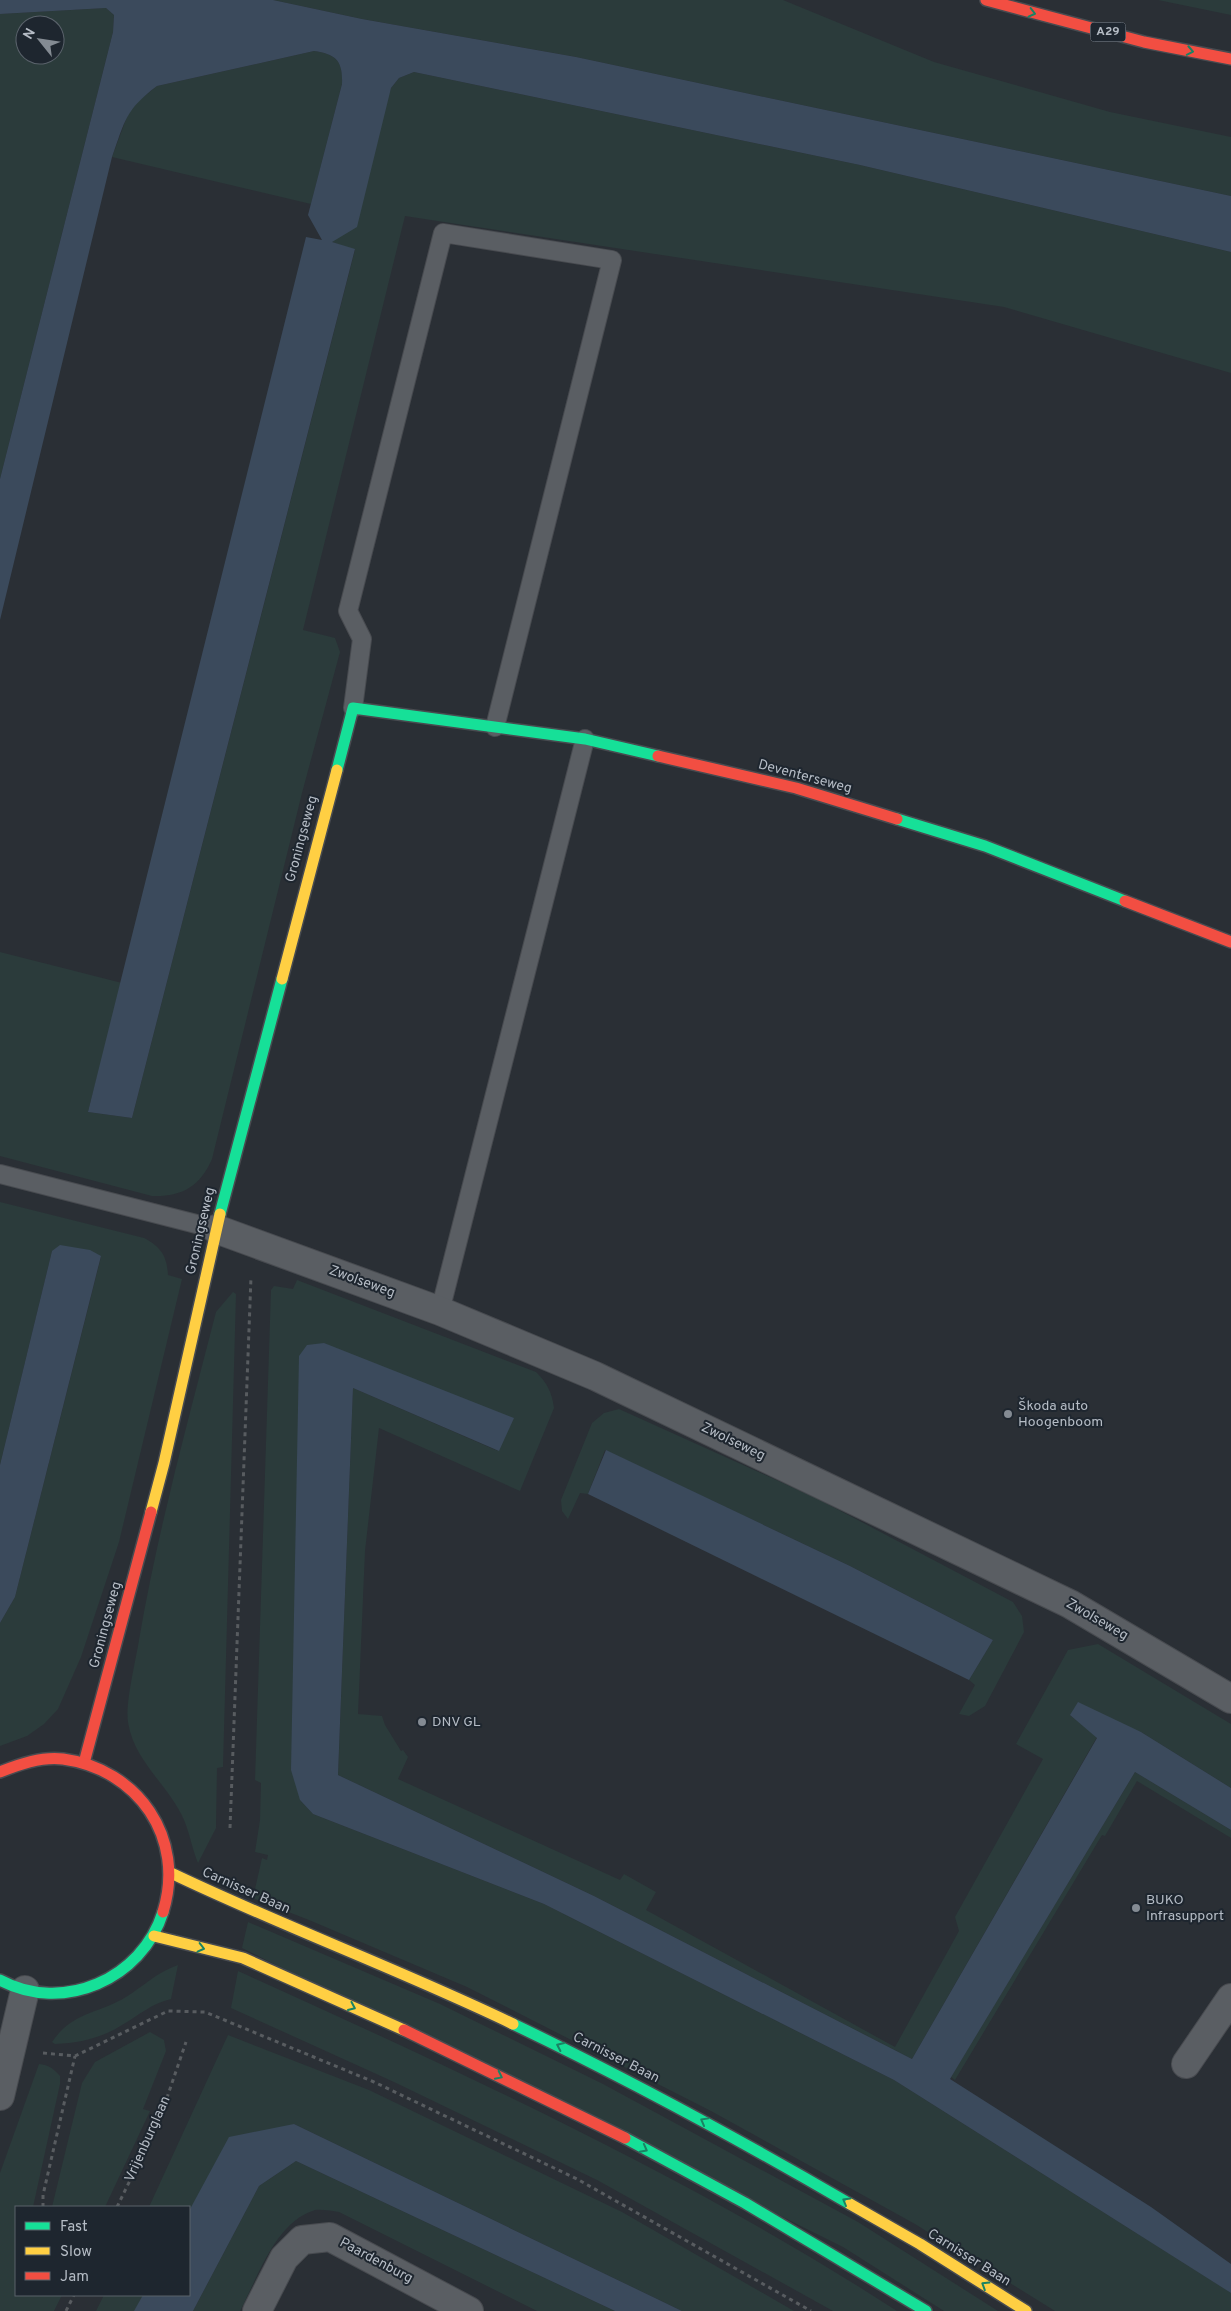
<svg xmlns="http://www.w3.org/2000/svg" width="1231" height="2311" font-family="Overpass,sans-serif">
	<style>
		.green { fill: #2b3b3b; fill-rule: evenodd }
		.water { fill: #3b4a5c }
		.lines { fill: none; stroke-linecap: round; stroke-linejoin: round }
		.lane-casing { stroke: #484b50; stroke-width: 20 }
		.street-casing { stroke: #484b50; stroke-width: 30 }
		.fast-casing { stroke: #484b50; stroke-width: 14 }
		.slow-casing { stroke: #484b50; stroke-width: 14 }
		.jam-casing { stroke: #484b50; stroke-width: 14 }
		.path { stroke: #585c60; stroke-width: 3; stroke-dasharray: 4 4; stroke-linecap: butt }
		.lane { stroke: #5a5e63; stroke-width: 18 }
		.street { stroke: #5a5e63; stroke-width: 28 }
		.fast { stroke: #16e098; stroke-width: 11 }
		.slow { stroke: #ffcf43; stroke-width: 11 }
		.jam { stroke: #f24e42; stroke-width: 11 }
		.oneway { stroke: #1a8364 }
		.poi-dot { fill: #848b93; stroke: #1e262f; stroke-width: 2 }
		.labels { text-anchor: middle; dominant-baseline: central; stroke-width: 4; stroke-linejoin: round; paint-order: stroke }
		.shield { fill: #1e262f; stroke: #888f98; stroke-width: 1 }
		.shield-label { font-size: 12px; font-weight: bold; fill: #b5bcc5 }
		.street-label { font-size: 14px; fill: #b5bcc5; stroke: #1e262f }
		.poi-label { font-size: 14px; fill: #b5bcc5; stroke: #1e262f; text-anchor: start }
	</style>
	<rect width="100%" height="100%" fill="#2a2f35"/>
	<!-- green -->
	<g class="green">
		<polygon points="273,0 783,0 934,62 1110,112 1231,137 1231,196 576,57 362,19"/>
		<polygon points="1158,0 1231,0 1231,15"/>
		<path d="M106,8L114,15L113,32L0,479V14ZM25,25H55V55H25Z"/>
		<path d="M314,51C336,54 343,61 342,84L311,204L112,157L128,114L138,101L157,86Z"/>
		<path d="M414,72L860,165L1231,252V373L1004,307L405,216L303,630L335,638L340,652L302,793L212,1159C200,1187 181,1197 152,1196L0,1156V952L122,983L88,1112L132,1118L355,250L332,242L391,88L399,78Z"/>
		<path d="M0,1202L144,1238C161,1247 167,1256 168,1275L182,1279L119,1542L81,1657L58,1709L44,1724L27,1736L0,1746V1623L15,1597L101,1257L52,1251L0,1465Z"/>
		<path d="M297,1280L536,1372C547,1383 552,1392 554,1408L520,1491L379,1428L365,1551L358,1714L382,1716L385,1725L401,1751L403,1750L408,1757L398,1779L620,1880L624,1874L656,1892L646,1910L895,2047L959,1931L955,1917L1043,1759L1016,1744L1068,1650L1098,1644L1231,1724V1788L1141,1732L1070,1715L1097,1737L912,2059L594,1896L338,1775L353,1388L498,1451L324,1343L300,1800L313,1814L544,1904L894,2080L1225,2289L1231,2293V2311H1055L915,2224L711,2111L467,1987L309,1920L253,1898L262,1858L267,1860L268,1855L255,1852L260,1820L261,1783L255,1780L271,1290L274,1286L293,1289Z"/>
		<path d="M233,1292L236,1294L223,1767L217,1768L216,1828L198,1863C192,1849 190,1834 184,1820C169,1785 134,1762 128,1722C125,1703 136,1660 139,1640C158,1529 188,1421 216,1312Z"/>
		<polygon points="619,1409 816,1498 1013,1602 1022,1616 1024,1632 985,1706 969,1716 959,1714 975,1685 969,1680 993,1640 850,1566 605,1450 588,1494 580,1493 568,1519 562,1511 561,1500 592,1423 604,1413"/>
		<polygon points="1135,1772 1231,1830 1231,1838 1137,1781 1105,1836 1102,1835 955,2080 951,2077"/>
		<polygon points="248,1922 440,2004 603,2084 858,2222 998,2311 944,2311 843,2247 242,1948"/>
		<path d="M178,1965L171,1999C152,2003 138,2016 122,2025C102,2038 79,2043 55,2044L52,2042C72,2012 98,2014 126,1997C144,1986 157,1972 178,1965Z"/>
		<path d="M238,1971C463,2073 689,2176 897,2311H833L597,2180L394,2082L231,2008Z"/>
		<polygon points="150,2032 164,2040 166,2051 143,2109 150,2111 105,2207 52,2207 82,2083 95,2062"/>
		<polygon points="228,2035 369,2090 622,2212 794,2311 682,2311 294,2124 189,2215 189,2207 149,2207"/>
		<path d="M39,2064C49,2065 53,2068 60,2076V2084L33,2207H16V2295H62L54,2311H0V2173Z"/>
		<path d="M296,2161L615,2311H537L339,2212C332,2211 322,2209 315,2210C275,2222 258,2277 240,2311H193L259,2186Z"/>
		<polygon points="104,2295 147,2295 139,2311 96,2311"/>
	</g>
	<!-- water -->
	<g class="water">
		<path d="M0,0H273L362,19L576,57L1231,196V252L860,165L414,72L399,78L391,88L357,227L332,242L355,249L132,1118L88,1112L306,237L322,240L308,215L342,84C343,61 336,54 314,51L157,86C125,110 125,121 112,157L0,620V479L113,32L114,15L106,8L0,14Z"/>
		<polygon points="60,1245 90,1250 101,1256 15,1597 0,1623 0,1465 52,1251"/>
		<polygon points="324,1343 514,1418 499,1451 353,1388 338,1775 594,1896 912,2059 1097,1738 1070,1715 1078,1702 1141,1732 1231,1788 1231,1830 1135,1772 950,2079 1151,2207 1231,2264 1231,2293 894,2080 544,1904 313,1814 300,1800 291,1770 299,1356 307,1345"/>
		<polygon points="606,1450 850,1566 993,1640 969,1680 588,1494"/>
		<polygon points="294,2124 682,2311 615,2311 296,2161 259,2186 193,2311 134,2311 143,2295 189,2295 189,2211 229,2137"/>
	</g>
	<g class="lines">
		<defs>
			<g id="lane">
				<polyline points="353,708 362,639 348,611 443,233 612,260 495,727"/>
				<polyline points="0,1174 216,1229"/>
				<polyline points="440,1311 585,739"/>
			</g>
			<g id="street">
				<polyline points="216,1229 440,1311 595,1376 1070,1604 1231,1699"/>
				<polyline points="1186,2064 1231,1998"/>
				<polyline points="0,2096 25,1990"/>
				<polyline points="257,2311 284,2258 302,2240 330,2237 469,2311"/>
			</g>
			<g id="fast">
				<polyline points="337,770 353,708 585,739 658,756"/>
				<polyline points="897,819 985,846 1125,901"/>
				<polyline points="220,1214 282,979"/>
				<path d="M0,1980C63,2014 142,1979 163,1912"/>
				<path d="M513,2024C628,2079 740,2140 850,2204"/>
				<polyline points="625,2138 745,2203 926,2311"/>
			</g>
			<g id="slow">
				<polyline points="282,979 337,770"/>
				<polyline points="151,1512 164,1463 220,1214"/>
				<path d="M171,1873C284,1927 401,1970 513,2024"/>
				<polyline points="154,1936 243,1958 404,2030"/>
				<polyline points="850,2204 920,2244 1026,2311"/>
			</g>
			<g id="jam">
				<polyline points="986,0 1144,42 1231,59"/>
				<polyline points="658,756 796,788 897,819"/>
				<polyline points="1125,901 1231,942"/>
				<polyline points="84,1763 151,1512"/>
				<path d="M0,1772C19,1764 42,1756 63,1759C138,1769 186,1838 163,1912"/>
				<polyline points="404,2030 625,2138"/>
			</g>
		</defs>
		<!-- lane casing -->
		<use href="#lane" class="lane-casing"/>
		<!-- street casing -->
		<use href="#street" class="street-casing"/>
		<!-- fast casing -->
		<use href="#fast" class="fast-casing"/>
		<!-- slow casing -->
		<use href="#slow" class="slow-casing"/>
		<!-- jam casing -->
		<use href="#jam" class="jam-casing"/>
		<!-- path -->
		<g class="path">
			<polyline points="230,1828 251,1277"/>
			<polyline points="43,2053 75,2056 168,2011 205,2012 374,2082 577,2179 811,2311"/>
			<polyline points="43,2207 43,2195 75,2056"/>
			<polyline points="117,2207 159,2121 186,2042"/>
			<polyline points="66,2311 74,2295"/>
		</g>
		<!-- lane -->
		<use href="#lane" class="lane"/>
		<!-- street -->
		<use href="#street" class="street"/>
		<!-- fast -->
		<use href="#fast" class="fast"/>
		<!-- slow -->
		<use href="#slow" class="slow"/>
		<!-- jam -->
		<use href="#jam" class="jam"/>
	</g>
	<!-- one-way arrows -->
	<defs><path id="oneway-chevron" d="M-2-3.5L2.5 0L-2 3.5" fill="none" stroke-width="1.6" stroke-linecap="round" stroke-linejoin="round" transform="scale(1.25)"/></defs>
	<g class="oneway">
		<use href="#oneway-chevron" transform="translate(1032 13) rotate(14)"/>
		<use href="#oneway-chevron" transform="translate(1190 51) rotate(11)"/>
		<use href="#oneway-chevron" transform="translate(201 1948) rotate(14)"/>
		<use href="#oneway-chevron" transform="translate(352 2007) rotate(24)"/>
		<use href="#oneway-chevron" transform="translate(560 2046) rotate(-155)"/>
		<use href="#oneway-chevron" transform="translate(499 2076) rotate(26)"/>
		<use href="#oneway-chevron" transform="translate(704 2121) rotate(-151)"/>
		<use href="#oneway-chevron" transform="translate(644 2149) rotate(28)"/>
		<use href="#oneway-chevron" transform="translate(846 2201) rotate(-150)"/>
		<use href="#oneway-chevron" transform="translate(985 2285) rotate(-148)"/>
	</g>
	<!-- markers -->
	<g class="poi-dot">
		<circle cx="1008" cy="1414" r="5"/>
		<circle cx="422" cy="1722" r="5"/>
		<circle cx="1136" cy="1908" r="5"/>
	</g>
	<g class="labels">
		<!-- shield labels -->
		<rect class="shield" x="1090.5" y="22.5" width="35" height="19" rx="4"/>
		<g class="shield-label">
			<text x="1108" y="32">A29</text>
		</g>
		<!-- street labels -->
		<g class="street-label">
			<text transform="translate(805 777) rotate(15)">Deventerseweg</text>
			<text transform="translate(302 839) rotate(-75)">Groningseweg</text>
			<text transform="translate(201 1231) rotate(-77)">Groningseweg</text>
			<text transform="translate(362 1282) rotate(20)">Zwolseweg</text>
			<text transform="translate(733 1442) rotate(26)">Zwolseweg</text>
			<text transform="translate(1097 1620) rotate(30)">Zwolseweg</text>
			<text transform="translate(106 1625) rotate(-75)">Groningseweg</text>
			<text transform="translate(246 1891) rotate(24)">Carnisser Baan</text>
			<text transform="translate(616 2058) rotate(27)">Carnisser Baan</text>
			<text transform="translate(148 2139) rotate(-66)">Vrijenburglaan</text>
			<text transform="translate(969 2258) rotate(32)">Carnisser Baan</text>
			<text transform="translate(376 2261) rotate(28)">Paardenburg</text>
		</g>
		<!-- poi labels -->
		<g class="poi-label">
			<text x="1018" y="1406">Škoda auto<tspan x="1018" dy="16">Hoogenboom</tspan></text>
			<text x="432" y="1722">DNV GL</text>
			<text x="1146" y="1900">BUKO<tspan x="1146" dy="16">Infrasupport</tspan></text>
		</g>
	</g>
	<!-- legend -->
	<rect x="15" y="2206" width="175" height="90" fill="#1e262f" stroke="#5a626b"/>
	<rect x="25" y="2222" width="25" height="8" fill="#16e098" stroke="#5a626b"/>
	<text x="60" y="2231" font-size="15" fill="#b5bcc5">Fast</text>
	<rect x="25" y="2247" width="25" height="8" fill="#ffcf43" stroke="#5a626b"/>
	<text x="60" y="2256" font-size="15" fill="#b5bcc5">Slow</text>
	<rect x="25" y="2272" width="25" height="8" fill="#f24e42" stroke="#5a626b"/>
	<text x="60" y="2281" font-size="15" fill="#b5bcc5">Jam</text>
	<!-- north arrow -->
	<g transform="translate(40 40) rotate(300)"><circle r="24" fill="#1e262f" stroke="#5a626b"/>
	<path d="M0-4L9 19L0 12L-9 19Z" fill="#848b93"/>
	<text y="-8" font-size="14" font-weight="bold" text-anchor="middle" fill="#b5bcc5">N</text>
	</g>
</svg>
